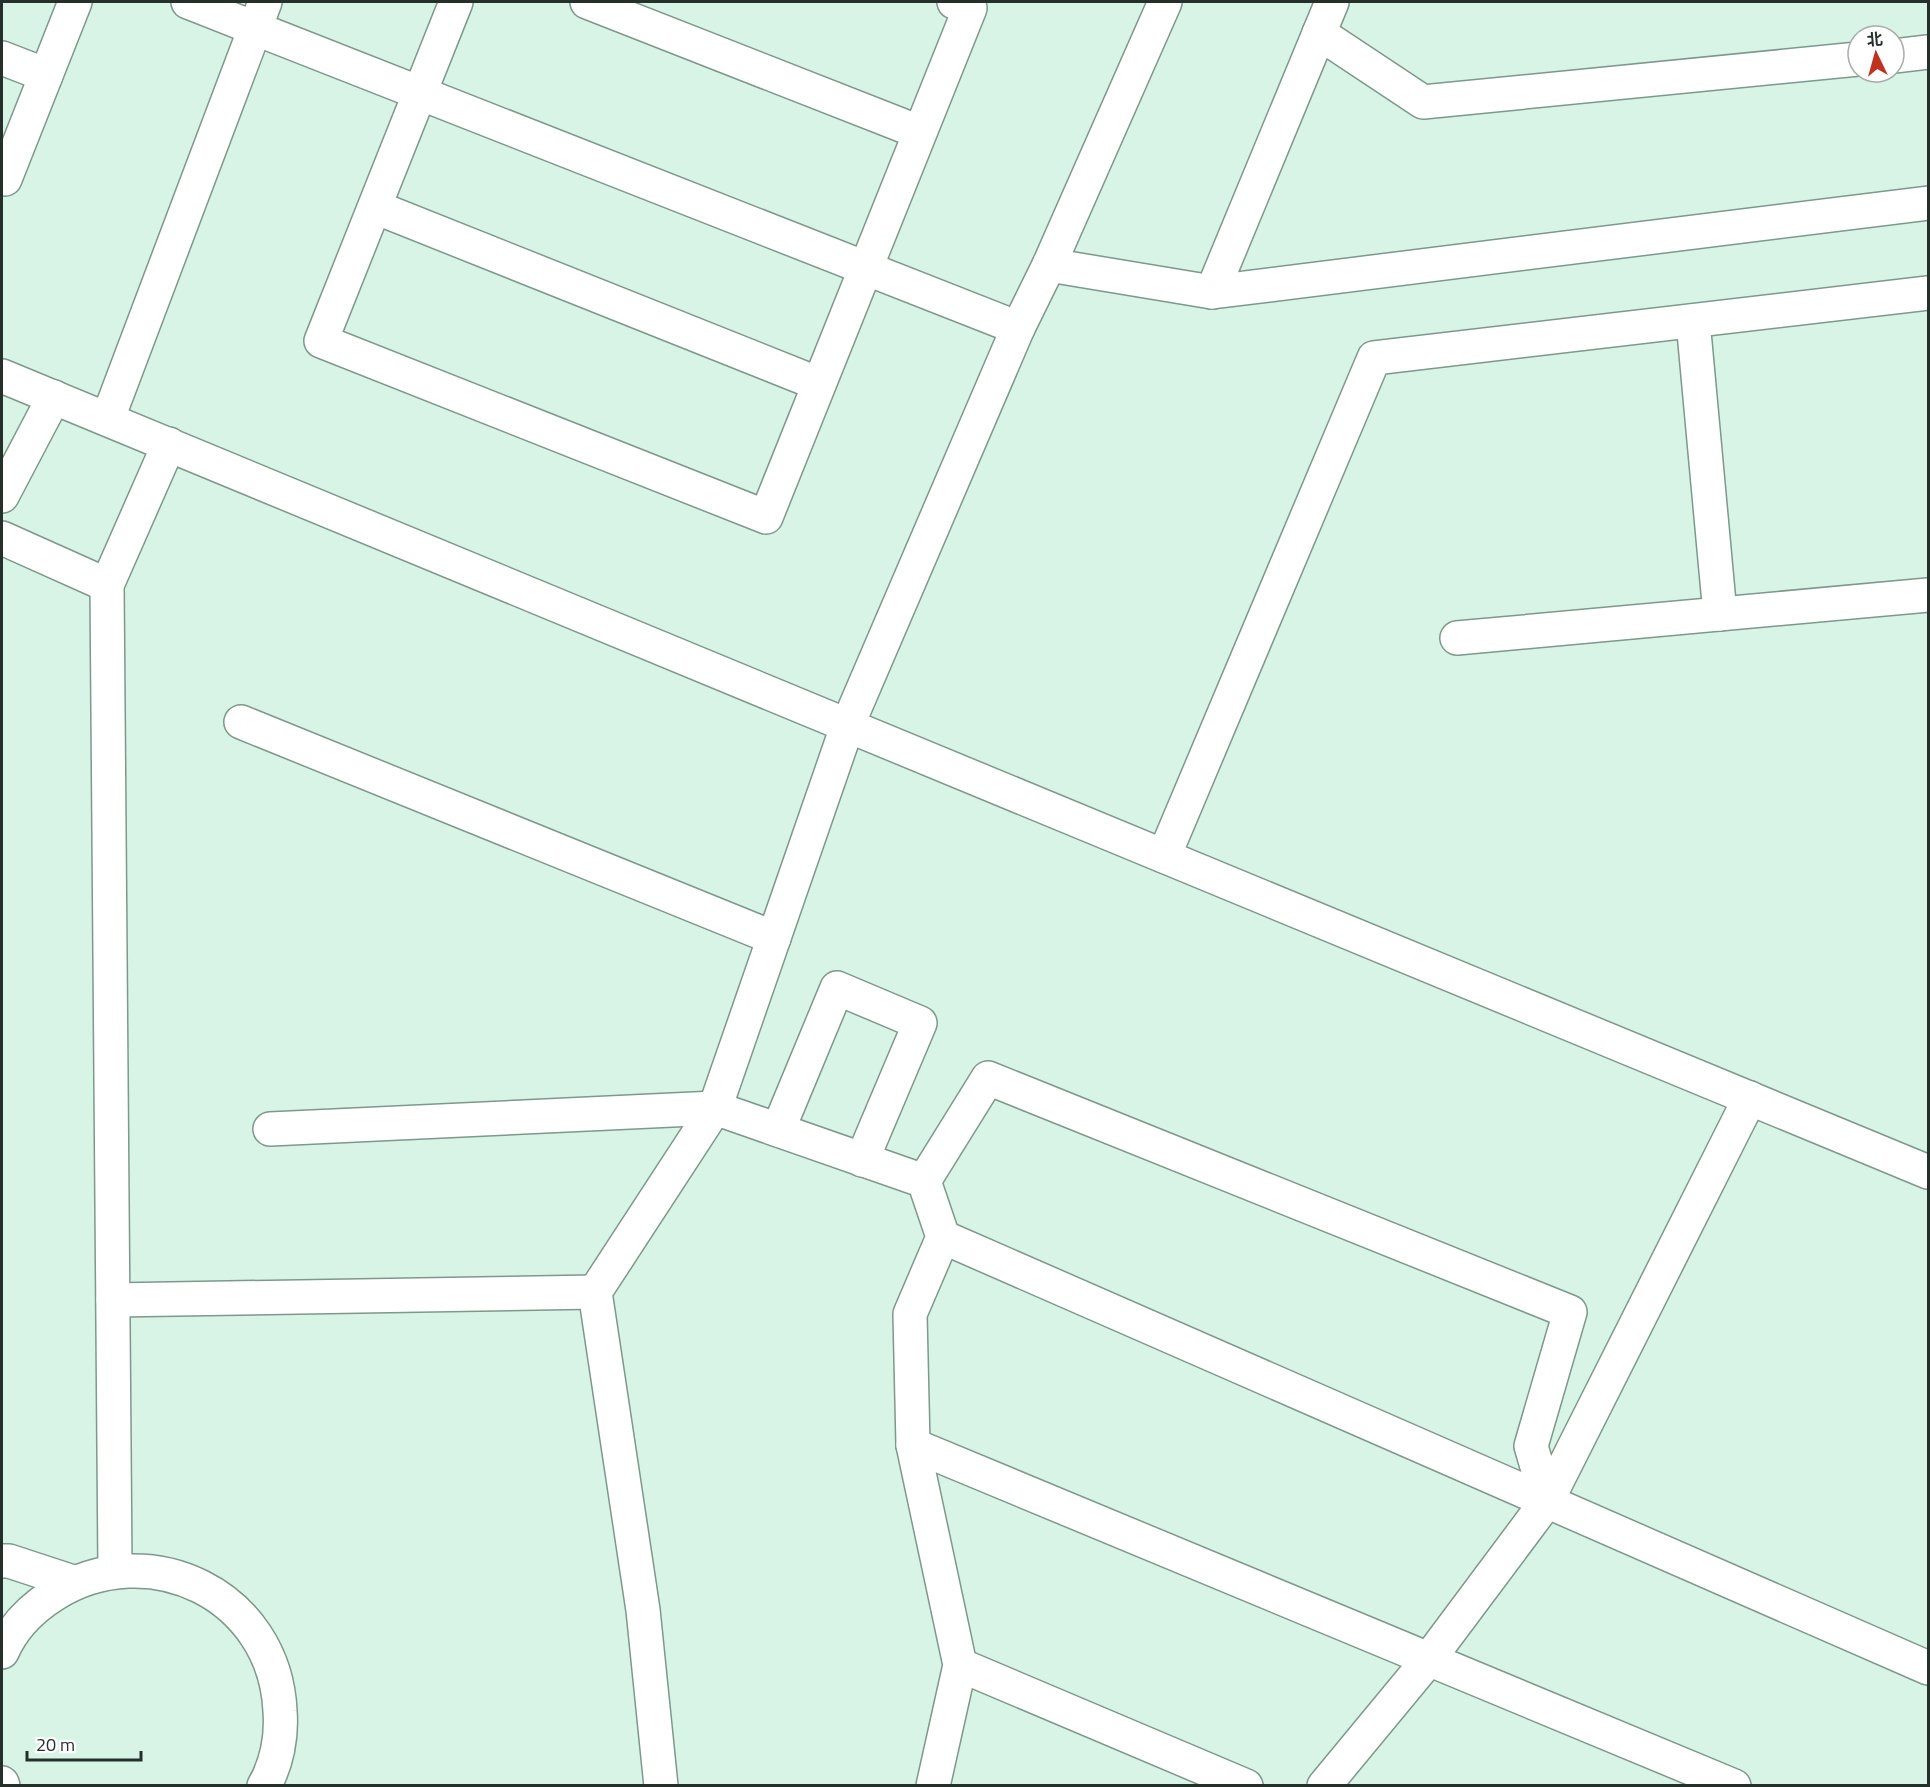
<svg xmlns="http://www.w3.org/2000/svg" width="1930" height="1787" font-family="'Titillium Web','Noto Sans SC',sans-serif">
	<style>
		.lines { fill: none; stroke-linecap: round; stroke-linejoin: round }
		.minor-casing { stroke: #7e988c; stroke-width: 36 }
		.major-casing { stroke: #7e988c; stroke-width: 36 }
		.minor { stroke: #fff; stroke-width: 33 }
		.major { stroke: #fff; stroke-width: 33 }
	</style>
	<rect width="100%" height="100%" fill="#d7f4e6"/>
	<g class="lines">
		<defs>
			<g id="minor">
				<polyline points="188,2 1018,328"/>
				<polyline points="456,2 321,341 766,517 970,8 954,2"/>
				<polyline points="587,2 919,132"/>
				<polyline points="1319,33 1423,102 1858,59"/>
				<polyline points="1894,56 1928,52"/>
				<polyline points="2,58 46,75"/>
				<polyline points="2,178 5,179 75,2"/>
				<polyline points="375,207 819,384"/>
				<polyline points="1049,265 1212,292 1928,203"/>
				<polyline points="1212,292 1332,2"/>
				<polyline points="1693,321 1720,614"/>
				<polyline points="108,418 265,2"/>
				<polyline points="2,496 54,397"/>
				<polyline points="2,538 107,585"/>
				<polyline points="1457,638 1928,595"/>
				<polyline points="241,722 774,938"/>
				<polyline points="1164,856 1374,358 1928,293"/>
				<polyline points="270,1129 715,1108 924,1181 943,1237 910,1314 913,1445 960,1665 933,1786"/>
				<polyline points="778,1130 837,988 920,1023 862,1160"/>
				<polyline points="924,1181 988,1078 1570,1312 1531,1446 1547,1501"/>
				<polyline points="943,1237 1928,1668"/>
				<polyline points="113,1300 595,1292"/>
				<polyline points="913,1445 1734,1786"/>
				<polyline points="2,1561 9,1561 73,1582"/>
				<polyline points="115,1571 107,585 169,444"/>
				<path d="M2,1652C12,1629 31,1609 53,1595C149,1534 275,1595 280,1711C282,1736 277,1764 264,1786"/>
				<polyline points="960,1665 1246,1786"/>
				<polyline points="2,1783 3,1786"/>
				<polyline points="661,1786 643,1610 595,1292 715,1108 848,724 1018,328 1049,265 1165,2"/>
				<polyline points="1324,1786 1429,1659 1547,1501 1750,1098"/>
			</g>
			<polyline id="major" points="2,376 1928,1172"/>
		</defs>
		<!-- minor casing -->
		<use href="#minor" class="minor-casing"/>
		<!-- major casing -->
		<use href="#major" class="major-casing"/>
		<!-- minor -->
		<use href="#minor" class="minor"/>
		<!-- major -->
		<use href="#major" class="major"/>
	</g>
	<!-- border -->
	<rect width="1930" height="1787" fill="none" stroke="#25302b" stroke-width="6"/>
	<!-- north arrow -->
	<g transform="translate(1876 54) rotate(355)"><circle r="28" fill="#ffffff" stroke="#a8acaa" stroke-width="1.5"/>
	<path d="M0-4.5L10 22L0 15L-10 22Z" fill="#bf3220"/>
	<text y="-9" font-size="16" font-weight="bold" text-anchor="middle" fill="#25302b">北</text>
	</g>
	<!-- scale -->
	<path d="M27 1751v9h114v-9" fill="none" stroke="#25302b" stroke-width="3"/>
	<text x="36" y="1751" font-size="18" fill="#25302b" stroke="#ffffff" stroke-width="4.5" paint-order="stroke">20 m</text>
</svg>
